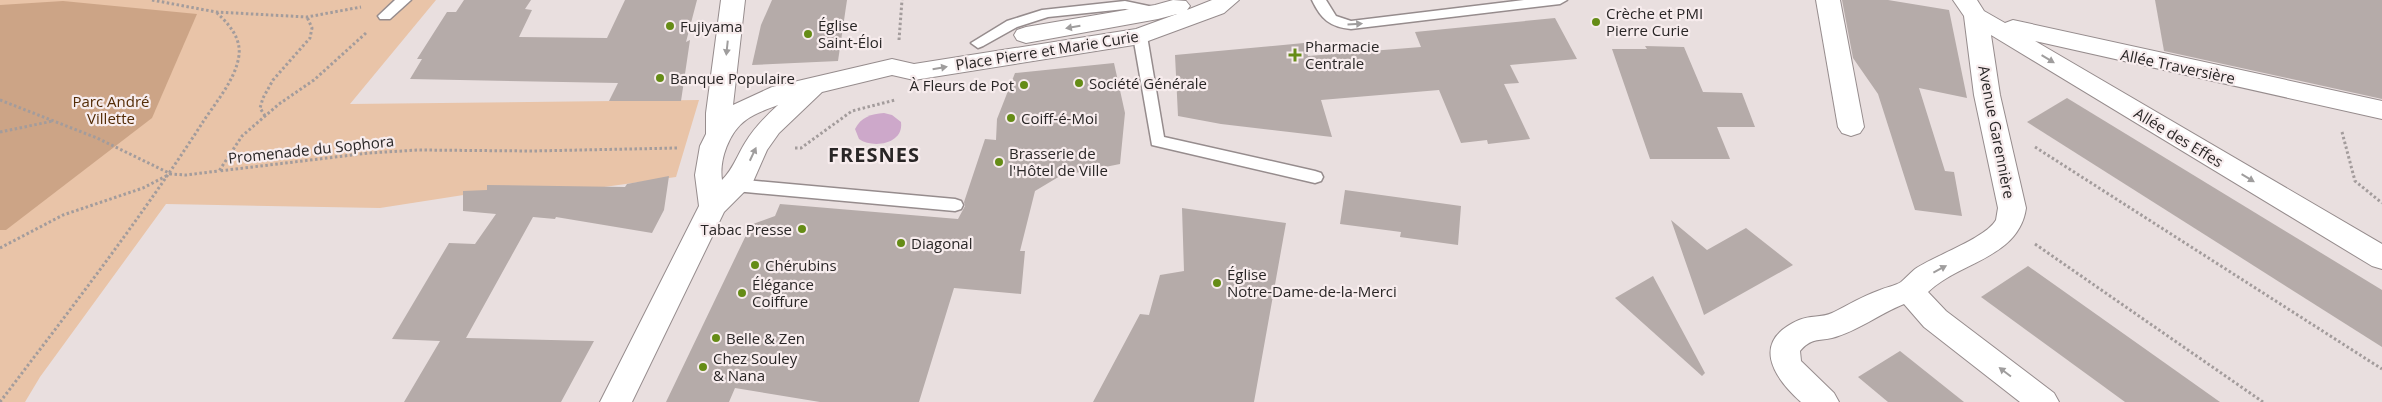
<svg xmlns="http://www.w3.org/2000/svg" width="2382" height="402" font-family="'Open Sans',sans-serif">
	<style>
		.green { fill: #e9c4a8 }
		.forest { fill: #cca486 }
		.water { fill: #cda8ca }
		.building { fill: #b5aba9 }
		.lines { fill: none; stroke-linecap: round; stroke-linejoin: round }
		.lane-casing { stroke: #968c8d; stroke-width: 3 }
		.street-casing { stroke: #968c8d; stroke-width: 2 }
		.secondary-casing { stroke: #968c8d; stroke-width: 2 }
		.path { stroke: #a39c9c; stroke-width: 3; stroke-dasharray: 2.5 2.5; stroke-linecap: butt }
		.lane { fill: #fff; fill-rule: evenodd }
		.street { fill: #fff; fill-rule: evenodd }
		.secondary { fill: #fff; fill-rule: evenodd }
		.oneway { fill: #9f9d9d }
		.poi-dot { fill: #658c16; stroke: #f7eced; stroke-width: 2 }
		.labels { text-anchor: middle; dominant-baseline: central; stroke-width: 4.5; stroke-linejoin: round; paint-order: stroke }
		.poi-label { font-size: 15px; fill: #292626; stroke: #f7eced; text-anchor: start }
		.street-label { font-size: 15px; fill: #292626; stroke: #f7eced }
		.park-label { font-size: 15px; fill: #532c06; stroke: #f7eced }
		.district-label { font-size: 20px; font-weight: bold; letter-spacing: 1px; fill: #292626; stroke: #f7eced }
	</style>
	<rect width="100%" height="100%" fill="#e9dfdf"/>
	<!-- green -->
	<polygon class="green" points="0,0 436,0 350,104 699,100 676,177 604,187 514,187 380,208 166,204 40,377 25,402 0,402"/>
	<!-- forest -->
	<polygon class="forest" points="63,1 197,14 152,118 6,230 0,230 0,5"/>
	<!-- water -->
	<path class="water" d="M884,113L892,115L901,122C904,144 873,149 859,139L855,129C861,117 871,114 884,113Z"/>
	<!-- building -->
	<g class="building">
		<polygon points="464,0 531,0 525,9 532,10 519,37 607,38 625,0 697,0 686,42 690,40 681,101 609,101 618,83 410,79 422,59 417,59 447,12 456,12"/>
		<polygon points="772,0 847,0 838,61 752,65 761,25"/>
		<polygon points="1842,0 1888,0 1949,10 1967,98 1919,88 1945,171 1954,172 1962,216 1915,210 1878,94 1853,58"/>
		<polygon points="2155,0 2382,0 2382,99 2164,51"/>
		<polygon points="1555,18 1577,59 1510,65 1519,83 1504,84 1530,139 1488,144 1487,140 1461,143 1439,90 1321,100 1332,137 1221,124 1178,116 1175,55 1304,43 1308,56 1421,47 1415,32"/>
		<polygon points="1645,46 1684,47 1703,92 1742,93 1755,127 1717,127 1730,159 1650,159 1612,49 1647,49"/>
		<polygon points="1114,63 1125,113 1120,164 1060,176 1035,191 1020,251 1025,251 1021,294 954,288 919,402 820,402 735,388 729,402 666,402 749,229 753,224 775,216 780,204 958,219 965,206 964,202 985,139 996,140 997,119 1015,73"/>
		<polygon points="2067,98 2382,290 2382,347 2027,122"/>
		<polygon points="669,176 664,210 652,233 556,217 555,219 533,217 466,338 594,341 561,402 404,402 440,341 392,339 449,243 475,244 496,214 463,211 463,191 487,190 487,185 625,187 627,184"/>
		<polygon points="1345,190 1461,206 1458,245 1400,237 1401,232 1340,224"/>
		<polygon points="1182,208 1286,223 1254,402 1093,402 1140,314 1149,315 1160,275 1184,271"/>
		<polygon points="1671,220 1707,250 1746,228 1793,265 1704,315"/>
		<polygon points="2028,266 2220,402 2125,402 1981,297"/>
		<polygon points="1653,276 1705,373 1702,376 1615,298"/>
		<polygon points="1900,351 1964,402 1888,402 1858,377"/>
	</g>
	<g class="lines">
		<defs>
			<g id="lane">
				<polygon points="395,0 411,0 390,19 380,19 378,16"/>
				<path d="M1312,0H1326L1336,16L1351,21L1524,0H1567L1560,4L1351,29C1330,27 1321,19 1312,0Z"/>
				<polygon points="1125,1 1163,9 1165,12 1158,16 1125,9 1048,17 1017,27 983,46 978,48 971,43 1007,21 1042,10"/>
				<polygon points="1140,31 1147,36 1164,137 1315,171 1321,173 1323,177 1321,181 1315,183 1152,145 1133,36"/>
				<polygon points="735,179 955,199 961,201 963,205 961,209 955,211 735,191 729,189 727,185 729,181"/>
			</g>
			<g id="street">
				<polygon points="1816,0 1840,0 1864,127 1860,133 1851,136 1842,133 1838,127"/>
				<path d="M1953,0H1977L1984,11L2005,23L2013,20L2382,101V119L2035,41L2382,244V269L2372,266L1991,35L2000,95L2026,208C2019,258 1959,262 1928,292L1946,311L2054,393L2059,402H2020L1924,327L1904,304C1879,314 1858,331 1832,338C1818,341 1811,338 1800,351L1801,361L1834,393L1839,402H1801C1772,376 1751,341 1799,320C1810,315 1822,318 1832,313C1848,305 1863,296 1880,290C1886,287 1895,286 1901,282C1906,278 1910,273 1915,269C1934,256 1986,238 1996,220L1998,208L1974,95L1964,16Z"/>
			</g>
			<path id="secondary" d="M721,0H745L733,105L772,87L892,59L914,64L1136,29L1177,14L1158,19L1026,43L1017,40L1014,35L1017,30L1026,27L1155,5L1173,0L1186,1L1190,6L1187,10L1212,0H1239L1224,13L1140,44L914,80L892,75L822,92L779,133L767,150L752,184L724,212L632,402H600L699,206L695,175L700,146L706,134V113ZM778,105C765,117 754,128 745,143C737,156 733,169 722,180C719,160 729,132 746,120C755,113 768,109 778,105Z"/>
		</defs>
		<!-- lane casing -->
		<use href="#lane" class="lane-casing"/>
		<!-- street casing -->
		<use href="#street" class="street-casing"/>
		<!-- secondary casing -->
		<use href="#secondary" class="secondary-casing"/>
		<!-- path -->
		<g class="path">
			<polyline points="152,0 216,12 307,17 361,7"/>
			<polyline points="366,33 314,80 279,104 242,136 219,171 369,153 418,150 532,151 678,148"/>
			<polyline points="899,40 902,0"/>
			<polyline points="0,100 97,138 171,174 186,175 218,171"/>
			<polyline points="265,116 260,108 263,98 273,80 310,38 312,28 307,17"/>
			<polyline points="0,132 53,121"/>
			<polyline points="2342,132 2355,181 2382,203"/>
			<polyline points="2035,147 2382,369"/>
			<polyline points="795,148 801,148 852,111 895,100"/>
			<polyline points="2035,244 2263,402"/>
			<polyline points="0,248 63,215 143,188 170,174"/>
			<path d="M0,402C69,311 139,221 201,125C214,104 236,80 239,55C241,38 229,24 217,13"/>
		</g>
		<!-- lane -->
		<use href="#lane" class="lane"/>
		<!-- street -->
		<use href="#street" class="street"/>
		<!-- secondary -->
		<use href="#secondary" class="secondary"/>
	</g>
	<!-- one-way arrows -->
	<defs><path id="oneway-solid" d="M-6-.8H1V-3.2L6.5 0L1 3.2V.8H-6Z" transform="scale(1.25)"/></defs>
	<g class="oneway">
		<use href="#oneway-solid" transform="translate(1355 24) rotate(-4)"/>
		<use href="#oneway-solid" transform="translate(1073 27) rotate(170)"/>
		<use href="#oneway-solid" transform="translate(727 48) rotate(96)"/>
		<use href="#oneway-solid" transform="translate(2048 59) rotate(31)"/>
		<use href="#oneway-solid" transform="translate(940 68) rotate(-10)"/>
		<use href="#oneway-solid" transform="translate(753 154) rotate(-65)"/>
		<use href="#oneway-solid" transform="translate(2248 178) rotate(31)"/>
		<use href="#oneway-solid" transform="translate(1940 269) rotate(-28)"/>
		<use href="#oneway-solid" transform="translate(2005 372) rotate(-143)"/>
	</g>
	<!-- markers -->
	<g class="poi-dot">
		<circle cx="1596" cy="22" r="5"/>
		<circle cx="670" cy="26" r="5"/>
		<circle cx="808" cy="34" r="5"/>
		<path d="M1292.5 47.5h5v5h5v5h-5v5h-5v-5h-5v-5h5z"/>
		<circle cx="660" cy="78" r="5"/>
		<circle cx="1079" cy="83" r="5"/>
		<circle cx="1024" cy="85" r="5"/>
		<circle cx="1011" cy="118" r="5"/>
		<circle cx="999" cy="162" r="5"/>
		<circle cx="802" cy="229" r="5"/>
		<circle cx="901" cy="243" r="5"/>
		<circle cx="755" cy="265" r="5"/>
		<circle cx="1217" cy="283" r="5"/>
		<circle cx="742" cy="293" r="5"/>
		<circle cx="716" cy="338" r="5"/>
		<circle cx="703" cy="367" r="5"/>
	</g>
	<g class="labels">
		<!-- poi labels -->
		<g class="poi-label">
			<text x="1606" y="13">Crèche et PMI<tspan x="1606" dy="17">Pierre Curie</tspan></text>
			<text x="818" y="25">Église<tspan x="818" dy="17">Saint-Éloi</tspan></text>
			<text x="680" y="26">Fujiyama</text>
			<text x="1305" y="46">Pharmacie<tspan x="1305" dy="17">Centrale</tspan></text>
			<text x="670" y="78">Banque Populaire</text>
			<text x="1089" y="83">Société Générale</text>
			<text x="1014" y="85" text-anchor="end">À Fleurs de Pot</text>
			<text x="1021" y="118">Coiff-é-Moi</text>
			<text x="1009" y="153">Brasserie de<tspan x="1009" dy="17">l'Hôtel de Ville</tspan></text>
			<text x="792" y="229" text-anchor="end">Tabac Presse</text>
			<text x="911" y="243">Diagonal</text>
			<text x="765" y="265">Chérubins</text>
			<text x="1227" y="274">Église<tspan x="1227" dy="17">Notre-Dame-de-la-Merci</tspan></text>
			<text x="752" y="284">Élégance<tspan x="752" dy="17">Coiffure</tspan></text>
			<text x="726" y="338">Belle &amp; Zen</text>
			<text x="713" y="358">Chez Souley<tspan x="713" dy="17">&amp; Nana</tspan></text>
		</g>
		<!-- street labels -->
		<g class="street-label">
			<text transform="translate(1047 50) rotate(-9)">Place Pierre et Marie Curie</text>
			<text transform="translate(2178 66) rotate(12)">Allée Traversière</text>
			<text transform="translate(1997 132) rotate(79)">Avenue Garennière</text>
			<text transform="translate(2179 137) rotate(31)">Allée des Effes</text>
			<text transform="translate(311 149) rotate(-6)">Promenade du Sophora</text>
		</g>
		<!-- park labels -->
		<g class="park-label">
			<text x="111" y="101">Parc André<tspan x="111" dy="17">Villette</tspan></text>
		</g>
		<!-- district labels -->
		<g class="district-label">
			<text x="874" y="154">FRESNES</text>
		</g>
	</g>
</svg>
